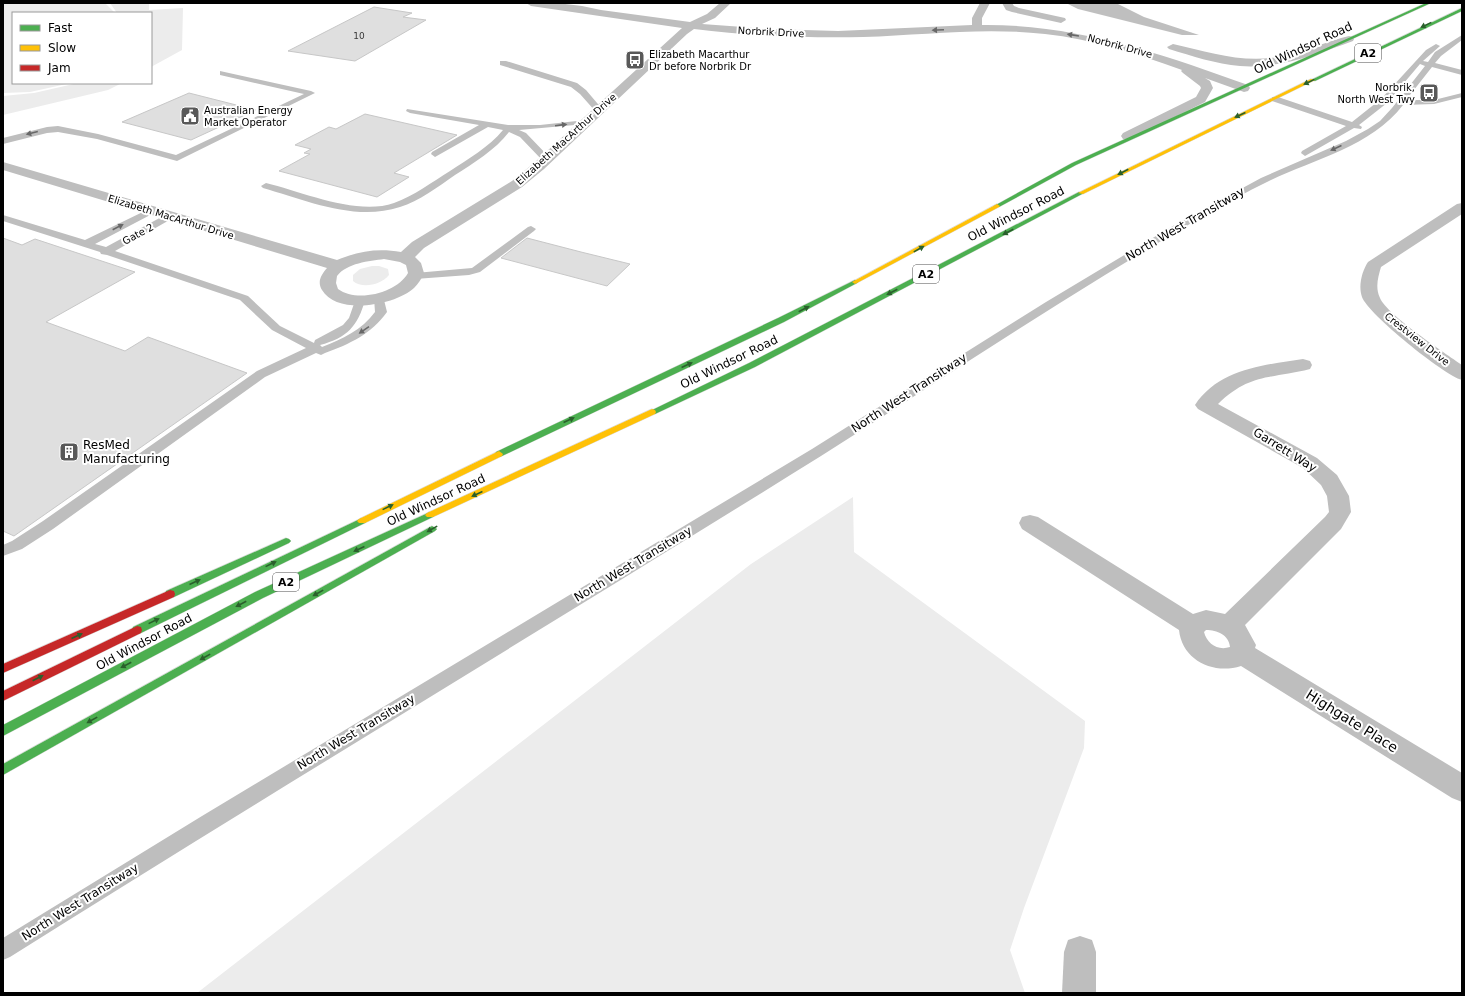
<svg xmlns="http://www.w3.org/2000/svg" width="1465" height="996" font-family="'DejaVu Sans',sans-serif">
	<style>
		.green { fill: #ececec }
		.water { fill: #bfbfbf }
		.building { fill: #dfdfdf; stroke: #c7c7c7 }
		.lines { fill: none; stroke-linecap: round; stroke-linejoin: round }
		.fast-casing { stroke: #dbdbdb; stroke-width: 1 }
		.slow-casing { stroke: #dbdbdb; stroke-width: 1 }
		.jam-casing { stroke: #dbdbdb; stroke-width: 1 }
		.lane { fill: #bebebe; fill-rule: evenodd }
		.street { fill: #bebebe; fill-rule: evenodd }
		.fast { fill: #4caf50; fill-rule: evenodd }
		.slow { fill: #ffc107; fill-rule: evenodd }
		.jam { fill: #c62828; fill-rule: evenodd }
		.oneway { fill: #2a602c }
		.oneway2 { fill: #686868 }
		.labels { text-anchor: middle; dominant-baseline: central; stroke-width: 4; stroke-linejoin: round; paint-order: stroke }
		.far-number-label { font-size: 9px; fill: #383838 }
		.far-street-label { font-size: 10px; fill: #000; stroke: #fff }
		.far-poi-label { font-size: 10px; fill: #000; stroke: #fff; text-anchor: start }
		.shield { fill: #fff; stroke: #4c4c4c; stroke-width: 1 }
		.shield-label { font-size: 11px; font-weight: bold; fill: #000 }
		.street-label { font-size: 12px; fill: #000; stroke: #fff }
		.poi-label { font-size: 12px; fill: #000; stroke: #fff; text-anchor: start }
		.near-street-label { font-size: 14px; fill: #000; stroke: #fff }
	</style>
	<rect width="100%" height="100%" fill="#fff"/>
	<!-- green -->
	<g class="green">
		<polygon points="3,3 105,3 115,13 13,13 13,83 71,83 30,92 3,93"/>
		<polygon points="110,3 149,3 149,10 183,8 182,50 151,67 151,13 117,13"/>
		<polygon points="78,83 122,83 108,90 3,115 3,96 34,93"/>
		<path d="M372,266H379L388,269L389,275C381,285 362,289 353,281V275L360,269Z"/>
		<polygon points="853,497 854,552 1085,721 1084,748 1024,908 1010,950 1025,993 197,993 751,564"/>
	</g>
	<!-- water -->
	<polygon class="water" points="1066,3 1116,3 1144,17 1199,35 1182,35 1078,9"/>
	<!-- building -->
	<g class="building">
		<polygon points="374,7 412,13 403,17 426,20 355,61 288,51"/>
		<polygon points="189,93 256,110 191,140 122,122"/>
		<polygon points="365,114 457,135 394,173 409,177 377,197 279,171 310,154 304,153 311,149 295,145 329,127 336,129"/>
		<polygon points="3,238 22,245 35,239 135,272 46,322 125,351 148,337 247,373 14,536 3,531"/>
		<polygon points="527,238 581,252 630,264 607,286 501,258"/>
	</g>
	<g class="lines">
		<defs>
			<g id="fast">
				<polygon points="1426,3 1431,3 1076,165 999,207 994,206 1072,163"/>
				<polygon points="1462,8 1462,11 1315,81 1311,80"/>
				<polygon points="1079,192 1084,193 755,367 655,414 649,414 648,412 749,363"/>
				<polygon points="855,280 858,282 857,283 784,322 502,456 499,457 495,454 496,452 778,318"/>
				<polygon points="430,512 435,515 433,517 263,598 3,736 3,725 255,592"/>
				<polygon points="362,518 365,519 367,521 365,523 141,633 137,634 133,633 132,630 133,627"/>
				<polygon points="432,526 437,529 435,531 3,775 3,764"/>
				<polygon points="286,538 289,539 291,541 289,543 174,597 166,597 165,594 166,591"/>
			</g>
			<g id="slow">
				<polygon points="1311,79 1315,80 1083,194 1078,193"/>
				<polygon points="997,204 1000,206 999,207 857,283 855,284 852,282"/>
				<polygon points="652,409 655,410 656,412 655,414 433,517 427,517 425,515 427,513"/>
				<polygon points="499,451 503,454 502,456 365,523 359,523 357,521 359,519"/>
			</g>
			<g id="jam">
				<polygon points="170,590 174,591 175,594 174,597 3,673 3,664"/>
				<polygon points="137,626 141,627 142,630 141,633 3,701 3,691"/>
			</g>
		</defs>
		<!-- fast casing -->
		<use href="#fast" class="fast-casing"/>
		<!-- slow casing -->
		<use href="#slow" class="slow-casing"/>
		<!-- jam casing -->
		<use href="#jam" class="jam-casing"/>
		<!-- lane -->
		<g class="lane">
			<path d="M1462,35V40L1441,56L1435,63L1462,70V75L1432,67L1406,100H1434L1462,93V97L1434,104L1403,105C1371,147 1314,159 1269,181C1212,209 1158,243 1105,275C1009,334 916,396 821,456C551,624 279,788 10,957L3,960V938L202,816L812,449L1046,302L1171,227L1261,178L1346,141L1368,129L1380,121L1392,108L1425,66L1420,64L1387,103L1359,125L1362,127L1361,129L1354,128L1305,156L1301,153L1302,151L1346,126L1272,101V97H1278L1352,122L1381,99L1426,50L1436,44L1440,46L1423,61L1428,62L1435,52Z"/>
			<polygon points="500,61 506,61 577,83 586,90 603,110 599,112 596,112 580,94 571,87 500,65"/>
			<polygon points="220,71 311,91 315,93 177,161 97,139 58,132 47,133 3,144 3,138 47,127 58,126 98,134 176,155 304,94 220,75"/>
			<path d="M407,109L508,125H540L586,120L590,122L586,124L519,130L526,133L549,157L550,159L549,161H543L520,137L509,132C495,150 474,163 455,175C438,187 419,201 400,207C355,222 305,200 263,188L261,186L266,183C303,192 357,216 394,203C414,196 432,182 450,171C468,159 489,147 503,130L488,127L435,157L431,154L432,152L479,125L410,113L406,111Z"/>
			<path d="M151,208L156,211L154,213L95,244L106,247L167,214H173L175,216L173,218L115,251L248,296L280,326L314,343L315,340L343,325L349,318L356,298H364L365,300C358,326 347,338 320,345L322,347C342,339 362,330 375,312L374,298L375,296H383L387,312C371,334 350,344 325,353L321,355L316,353L265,377L53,529L22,549L3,556V545L12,541L43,521L257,371L306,348L272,330L240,300L107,255L101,254L100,252L3,221V215L85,240Z"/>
			<polygon points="531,226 536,229 534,231 480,272 469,275 415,279 410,276 415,273 472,268 528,227"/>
		</g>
		<!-- street -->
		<g class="street">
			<path d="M526,3H557L582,6L601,10L690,22L707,14L720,3H731L715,18L702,24L770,29L838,31L972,25V18L980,3H990L982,18V25C1076,24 1162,54 1248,85L1250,88L1248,91L1244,92L1205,78L1210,81L1213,88L1205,102L1128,140L1123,139L1121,136L1123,133L1196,97L1201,88L1200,86L1183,73L1181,71L1182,70C1137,54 1092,39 1045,34C984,27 924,35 863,37C807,38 750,36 694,29L687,34L544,169L522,187L424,248L415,257L421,263L424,273C422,278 418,284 414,288C396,305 337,316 322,290C317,282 321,275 327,268L3,170V162L337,260C359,251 378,248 401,252L412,242L512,181L534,163L682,28L531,6ZM384,259L400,262L406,265L408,273C397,293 357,303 338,289L336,283L337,276C347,263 369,261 384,259Z"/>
			<polygon points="1002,3 1012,3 1014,6 1019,8 1065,18 1066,20 1061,23 1012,12 1006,10"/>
			<path d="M1349,36L1353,37L1354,39L1353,41C1317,54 1280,69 1240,66C1216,64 1192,56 1169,49L1167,47L1173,44C1212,53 1247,65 1288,55C1308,50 1328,41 1349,36Z"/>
			<path d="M1462,203V214L1381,267C1378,277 1375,288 1380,298C1387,315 1445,353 1462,365V380C1444,375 1368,314 1362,297C1358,286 1362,271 1368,262L1457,204Z"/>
			<path d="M1303,359L1310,361L1312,365L1310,369C1271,379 1250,373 1218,404L1317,458L1337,475L1349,496L1351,512L1341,529L1245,625L1256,645L1255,648L1462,773V802L1452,798L1241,666C1213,675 1182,660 1179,630L1022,529L1019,523L1022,517L1030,515L1038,517L1193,614L1206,610L1225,614L1325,517L1329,512L1327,496L1321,485L1303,468L1198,409L1195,405C1219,369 1264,365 1303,359ZM1206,630C1217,630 1229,635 1230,647C1218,651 1207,644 1204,632Z"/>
			<polygon points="1080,936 1092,940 1096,952 1096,993 1062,993 1064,952 1068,940"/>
		</g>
		<!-- fast -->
		<use href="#fast" class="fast"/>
		<!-- slow -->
		<use href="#slow" class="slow"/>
		<!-- jam -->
		<use href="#jam" class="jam"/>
	</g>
	<!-- one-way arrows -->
	<defs><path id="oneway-solid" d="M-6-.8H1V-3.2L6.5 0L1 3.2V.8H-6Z"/></defs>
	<g class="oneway">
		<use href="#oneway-solid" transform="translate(1426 25) rotate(154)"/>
		<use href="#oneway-solid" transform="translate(1309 82) rotate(154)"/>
		<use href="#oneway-solid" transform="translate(1240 115) rotate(155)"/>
		<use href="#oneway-solid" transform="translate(1123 172) rotate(153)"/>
		<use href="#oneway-solid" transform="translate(1008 232) rotate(153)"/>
		<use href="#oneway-solid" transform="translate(919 249) rotate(-29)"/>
		<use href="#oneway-solid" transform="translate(892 292) rotate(153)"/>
		<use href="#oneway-solid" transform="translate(804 309) rotate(-27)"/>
		<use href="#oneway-solid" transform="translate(687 365) rotate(-25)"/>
		<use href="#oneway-solid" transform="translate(569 420) rotate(-25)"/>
		<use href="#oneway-solid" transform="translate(477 494) rotate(155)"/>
		<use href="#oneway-solid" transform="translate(388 507) rotate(-26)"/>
		<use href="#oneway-solid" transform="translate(432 529) rotate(151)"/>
		<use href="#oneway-solid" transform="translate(359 549) rotate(155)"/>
		<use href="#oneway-solid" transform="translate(271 564) rotate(-26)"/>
		<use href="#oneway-solid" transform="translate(195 582) rotate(-24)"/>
		<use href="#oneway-solid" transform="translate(318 593) rotate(151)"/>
		<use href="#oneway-solid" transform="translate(241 604) rotate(152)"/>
		<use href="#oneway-solid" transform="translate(154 621) rotate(-26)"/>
		<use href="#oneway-solid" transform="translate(77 636) rotate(-24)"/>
		<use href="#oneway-solid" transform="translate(205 657) rotate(151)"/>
		<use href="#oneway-solid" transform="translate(126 665) rotate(152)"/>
		<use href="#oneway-solid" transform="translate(38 678) rotate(-27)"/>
		<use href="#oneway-solid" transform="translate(92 720) rotate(151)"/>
	</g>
	<g class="oneway2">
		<use href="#oneway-solid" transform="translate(938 30) rotate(178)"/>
		<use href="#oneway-solid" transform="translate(1073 35) rotate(-171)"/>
		<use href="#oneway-solid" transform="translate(561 125) rotate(-7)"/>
		<use href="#oneway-solid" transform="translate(32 133) rotate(166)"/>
		<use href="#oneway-solid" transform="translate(1336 148) rotate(156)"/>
		<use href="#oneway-solid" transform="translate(118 227) rotate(-27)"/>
		<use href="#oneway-solid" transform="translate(364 330) rotate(146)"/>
	</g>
	<!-- icons -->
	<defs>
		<symbol id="bus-square" viewBox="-11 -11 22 22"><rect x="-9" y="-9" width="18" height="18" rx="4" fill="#595959" stroke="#fff"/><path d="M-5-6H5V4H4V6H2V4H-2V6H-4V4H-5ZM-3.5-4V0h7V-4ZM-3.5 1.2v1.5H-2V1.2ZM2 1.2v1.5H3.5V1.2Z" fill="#fff"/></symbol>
		<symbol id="civic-square" viewBox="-11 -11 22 22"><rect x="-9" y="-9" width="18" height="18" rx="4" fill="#595959" stroke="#fff"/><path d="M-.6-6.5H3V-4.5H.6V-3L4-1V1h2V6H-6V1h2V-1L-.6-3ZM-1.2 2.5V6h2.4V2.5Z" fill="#fff"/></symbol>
		<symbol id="building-square" viewBox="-11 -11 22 22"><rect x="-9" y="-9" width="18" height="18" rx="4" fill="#595959" stroke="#fff"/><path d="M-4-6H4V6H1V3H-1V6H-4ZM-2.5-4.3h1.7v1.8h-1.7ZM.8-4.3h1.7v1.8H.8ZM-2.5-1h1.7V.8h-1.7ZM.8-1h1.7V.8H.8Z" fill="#fff"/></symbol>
	</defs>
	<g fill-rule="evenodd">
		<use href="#bus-square" x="624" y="49" width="22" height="22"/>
		<use href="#bus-square" x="1418" y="82" width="22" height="22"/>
		<use href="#civic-square" x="179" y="105" width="22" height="22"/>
		<use href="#building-square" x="58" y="441" width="22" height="22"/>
	</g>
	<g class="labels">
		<!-- far-number labels -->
		<g class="far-number-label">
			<text x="359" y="36">10</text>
		</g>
		<!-- far-street labels -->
		<g class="far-street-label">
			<text transform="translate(771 32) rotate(3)">Norbrik Drive</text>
			<text transform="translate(1120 46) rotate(15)">Norbrik Drive</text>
			<text transform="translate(566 139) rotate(-42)">Elizabeth MacArthur Drive</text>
			<text transform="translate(171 217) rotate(17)">Elizabeth MacArthur Drive</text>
			<text transform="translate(138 234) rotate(-28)">Gate 2</text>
			<text transform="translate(1417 339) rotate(38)">Crestview Drive</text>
		</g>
		<!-- far-poi labels -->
		<g class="far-poi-label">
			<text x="649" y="54">Elizabeth Macarthur<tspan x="649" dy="12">Dr before Norbrik Dr</tspan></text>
			<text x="1415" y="87" text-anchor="end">Norbrik,<tspan x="1415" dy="12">North West Twy</tspan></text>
			<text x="204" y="110">Australian Energy<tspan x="204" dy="12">Market Operator</tspan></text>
		</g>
		<!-- shield labels -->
		<g class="shield">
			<rect x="1355" y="44" width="26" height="18" rx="3"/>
			<rect x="913" y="265" width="26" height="18" rx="3"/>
			<rect x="273" y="573" width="26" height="18" rx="3"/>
		</g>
		<g class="shield-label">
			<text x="1368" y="53">A2</text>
			<text x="926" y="274">A2</text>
			<text x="286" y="582">A2</text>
		</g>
		<!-- street labels -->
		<g class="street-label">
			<text transform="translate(1303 48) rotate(-25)">Old Windsor Road</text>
			<text transform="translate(1016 214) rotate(-27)">Old Windsor Road</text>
			<text transform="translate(1185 224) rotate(-30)">North West Transitway</text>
			<text transform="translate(729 362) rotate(-26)">Old Windsor Road</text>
			<text transform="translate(909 393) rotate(-33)">North West Transitway</text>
			<text transform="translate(1285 450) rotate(32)">Garrett Way</text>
			<text transform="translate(436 500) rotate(-25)">Old Windsor Road</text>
			<text transform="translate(633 564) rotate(-31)">North West Transitway</text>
			<text transform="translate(144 642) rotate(-28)">Old Windsor Road</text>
			<text transform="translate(356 732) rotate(-31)">North West Transitway</text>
			<text transform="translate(80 902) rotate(-32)">North West Transitway</text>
		</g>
		<!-- poi labels -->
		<g class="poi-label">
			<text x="83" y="445">ResMed<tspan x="83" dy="14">Manufacturing</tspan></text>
		</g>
		<!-- near-street labels -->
		<g class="near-street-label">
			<text transform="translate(1352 721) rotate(32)">Highgate Place</text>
		</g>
	</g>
	<!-- border -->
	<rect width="1465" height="996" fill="none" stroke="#000000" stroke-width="8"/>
	<!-- legend -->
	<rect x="12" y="12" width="140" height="72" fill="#ffffff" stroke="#999999"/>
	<rect x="20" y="25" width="20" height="6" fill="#4caf50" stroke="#999999"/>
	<text x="48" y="32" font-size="12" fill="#000000">Fast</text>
	<rect x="20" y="45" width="20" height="6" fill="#ffc107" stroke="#999999"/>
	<text x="48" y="52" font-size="12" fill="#000000">Slow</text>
	<rect x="20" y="65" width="20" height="6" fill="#c62828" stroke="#999999"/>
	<text x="48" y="72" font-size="12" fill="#000000">Jam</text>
</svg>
